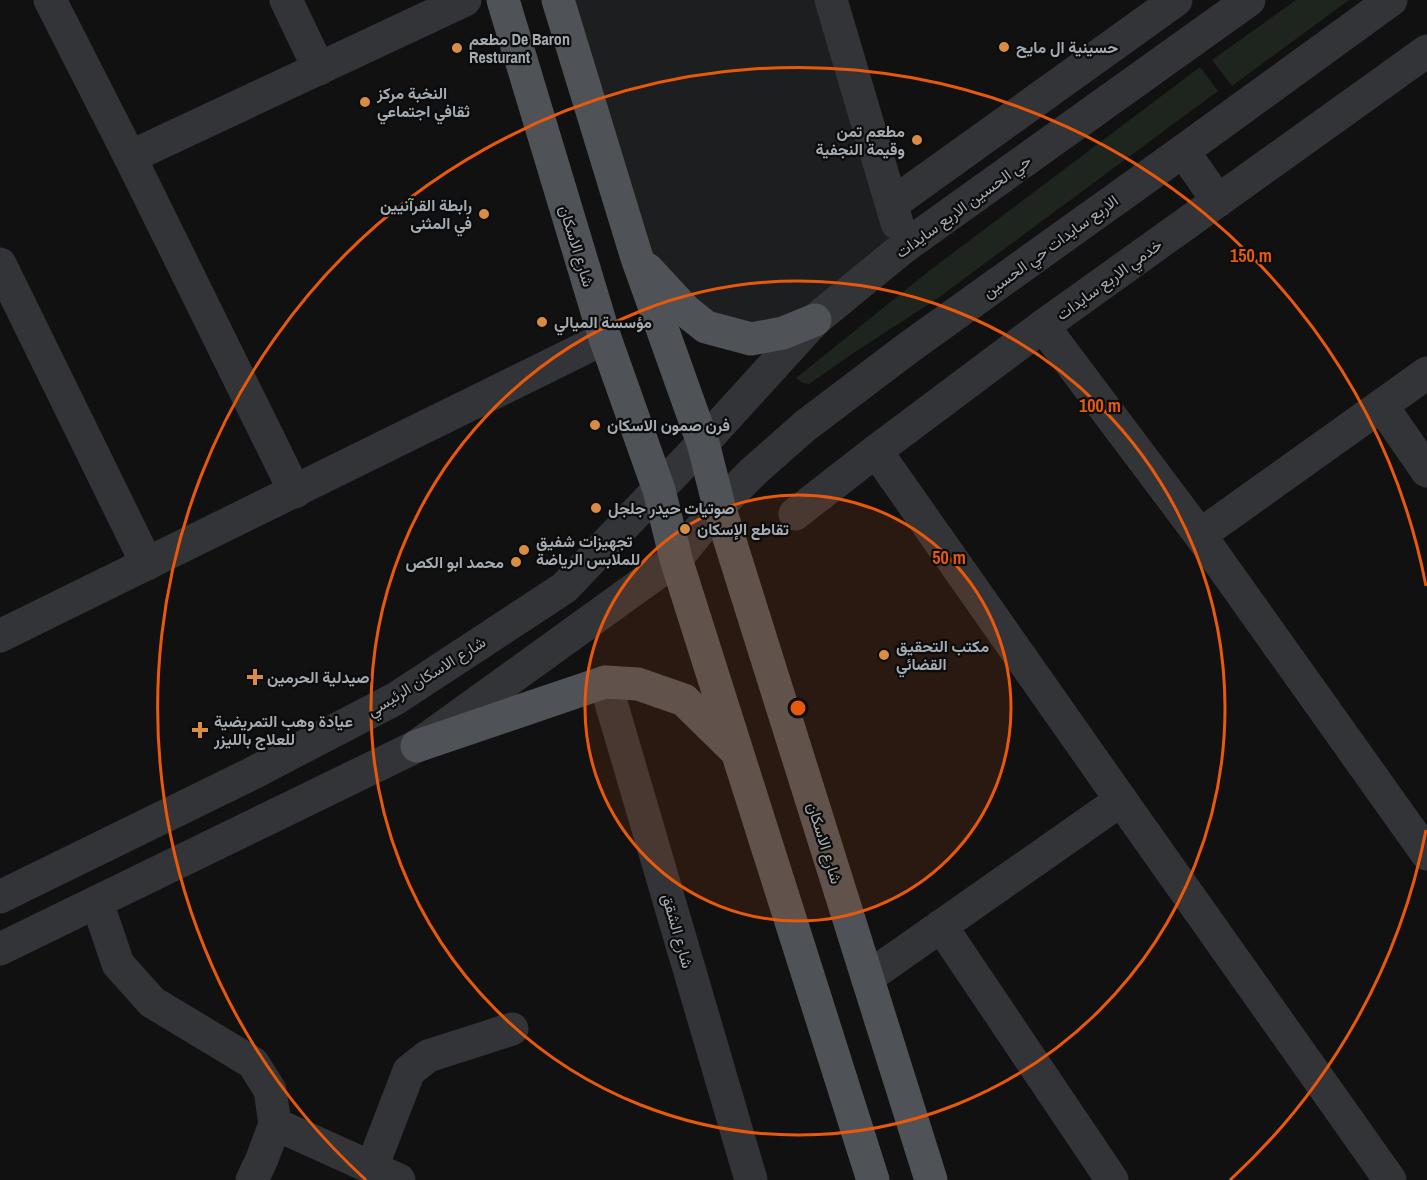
<svg xmlns="http://www.w3.org/2000/svg" width="1427" height="1180" font-family="'Archivo Narrow',Vazirmatn,sans-serif">
	<style>
		.built { fill: #1d1e1f }
		.green { fill: #1e241e }
		.lines { fill: none; stroke-linecap: round; stroke-linejoin: round }
		.minor { stroke: #333437; stroke-width: 33 }
		.major { stroke: #4f5256; stroke-width: 33 }
		.ring { fill: none; stroke: #e8590c; stroke-width: 3 }
		.poi-dot { fill: #d98d42; stroke: #0c0c0d; stroke-width: 2 }
		.labels { text-anchor: middle; dominant-baseline: central; stroke-width: 4.5; stroke-linejoin: round; paint-order: stroke }
		.poi-label { font-size: 16px; font-weight: bold; fill: #a4abb1; stroke: #0c0c0d; text-anchor: start }
		.street-label { font-size: 16px; fill: #a4abb1; stroke: #0c0c0d }
		.centre { fill: #e8590c; stroke: #0c0c0d; stroke-width: 3 }
		.ring-label { font-size: 18px; text-anchor: middle; font-weight: bold; fill: #e8590c; stroke: #0c0c0d; stroke-width: 4.5; stroke-linejoin: round; paint-order: stroke }
	</style>
	<rect width="100%" height="100%" fill="#111112"/>
	<!-- built -->
	<polygon class="built" points="563,0 822,0 892,248 805,318 758,332 714,325 644,256"/>
	<!-- green -->
	<g class="green">
		<polygon points="1296,0 1349,0 1232,86 1212,60"/>
		<polygon points="1200,67 1218,91 938,298 852,354 809,384 803,383 796,378 929,271"/>
	</g>
	<g class="lines">
		<!-- minor -->
		<g class="minor">
			<polyline points="50,0 130,157 295,492"/>
			<polyline points="286,0 319,69"/>
			<polyline points="831,0 897,223"/>
			<polyline points="1183,151 1218,201"/>
			<polyline points="130,157 465,0"/>
			<polyline points="892,204 1176,0"/>
			<polyline points="0,264 147,564"/>
			<polyline points="1043,326 1200,535 1427,854"/>
			<polyline points="1382,406 1427,471"/>
			<polyline points="876,451 1121,800 1390,1180"/>
			<polyline points="795,514 876,451 1043,326 1427,51"/>
			<polyline points="1200,535 1427,373"/>
			<polyline points="0,636 605,338"/>
			<polyline points="605,682 751,1180"/>
			<polyline points="0,897 253,773 395,699 564,588 703,443 815,320 904,247 1249,0"/>
			<polyline points="97,902 118,964 152,1002 253,1063 270,1090 275,1124 262,1159 252,1180"/>
			<polyline points="941,926 1112,1180"/>
			<polyline points="0,949 417,746 676,559 719,506 754,471 805,426 908,348 1183,151 1391,0"/>
			<polyline points="867,978 1121,800"/>
			<polyline points="275,1124 399,1180"/>
			<polyline points="372,1167 409,1071 428,1056 512,1029"/>
		</g>
		<!-- major -->
		<g class="major">
			<polyline points="503,0 605,338 659,490 676,559 873,1180"/>
			<polyline points="558,0 637,258 703,443 719,506 931,1180"/>
			<polyline points="647,269 686,311 706,327 751,339 783,333 815,320"/>
			<polyline points="417,746 605,682 638,684 684,700 733,748"/>
		</g>
	</g>
	<!-- distance rings -->
	<circle cx="798" cy="708" r="213" fill="#e8590c" fill-opacity=".12"/>
	<g class="ring">
		<circle cx="798" cy="708" r="213"/>
		<circle cx="798" cy="708" r="427"/>
		<path d="M1426 830A640 640 0 0 1 1230 1180M366 1180A640 640 0 1 1 1426 586"/>
	</g>
	<!-- markers -->
	<g class="poi-dot">
		<circle cx="1004" cy="47" r="6"/>
		<circle cx="457" cy="48" r="6"/>
		<circle cx="365" cy="102" r="6"/>
		<circle cx="917" cy="140" r="6"/>
		<circle cx="484" cy="214" r="6"/>
		<circle cx="542" cy="322" r="6"/>
		<circle cx="595" cy="425" r="6"/>
		<circle cx="596" cy="508" r="6"/>
		<circle cx="685" cy="529" r="6"/>
		<circle cx="524" cy="550" r="6"/>
		<circle cx="516" cy="562" r="6"/>
		<circle cx="884" cy="655" r="6"/>
		<path d="M252 668h6v6h6v6h-6v6h-6v-6h-6v-6h6z"/>
		<path d="M197 721h6v6h6v6h-6v6h-6v-6h-6v-6h6z"/>
	</g>
	<g class="labels">
		<!-- poi labels -->
		<g class="poi-label">
			<text x="469" y="39">مطعم De Baron<tspan x="469" dy="18">Resturant</tspan></text>
			<text x="1016" y="47">حسينية ال مايح</text>
			<text x="377" y="93">النخبة مركز<tspan x="377" dy="18">ثقافي اجتماعي</tspan></text>
			<text x="905" y="131" text-anchor="end">مطعم تمن<tspan x="905" dy="18">وقيمة النجفية</tspan></text>
			<text x="472" y="205" text-anchor="end">رابطة القرآنيين<tspan x="472" dy="18">في المثنى</tspan></text>
			<text x="554" y="322">مؤسسة الميالي</text>
			<text x="607" y="425">فرن صمون الاسكان</text>
			<text x="608" y="508">صوتيات حيدر جلجل</text>
			<text x="697" y="529">تقاطع الإسكان</text>
			<text x="536" y="541">تجهيزات شفيق<tspan x="536" dy="18">للملابس الرياضة</tspan></text>
			<text x="504" y="562" text-anchor="end">محمد ابو الكص</text>
			<text x="896" y="646">مكتب التحقيق<tspan x="896" dy="18">القضائي</tspan></text>
			<text x="267" y="677">صيدلية الحرمين</text>
			<text x="214" y="721">عيادة وهب التمريضية<tspan x="214" dy="18">للعلاج بالليزر</tspan></text>
		</g>
		<!-- street labels -->
		<g class="street-label">
			<text transform="translate(963 206) rotate(-36)">حي الحسين الاربع سايدات</text>
			<text transform="translate(577 246) rotate(73)">شارع الاسكان</text>
			<text transform="translate(1050 246) rotate(-36)">الاربع سايدات حي الحسين</text>
			<text transform="translate(1109 279) rotate(-36)">خدمي الاربع سايدات</text>
			<text transform="translate(426 676) rotate(-32)">شارع الاسكان الرئيسي</text>
			<text transform="translate(825 843) rotate(73)">شارع الاسكان</text>
			<text transform="translate(678 931) rotate(74)">شارع الشقق</text>
		</g>
	</g>
	<circle cx="798" cy="708" r="9" class="centre"/>
	<g class="ring-label">
		<text x="1251" y="262">150 m</text>
		<text x="1100" y="412">100 m</text>
		<text x="949" y="564">50 m</text>
	</g>
</svg>
